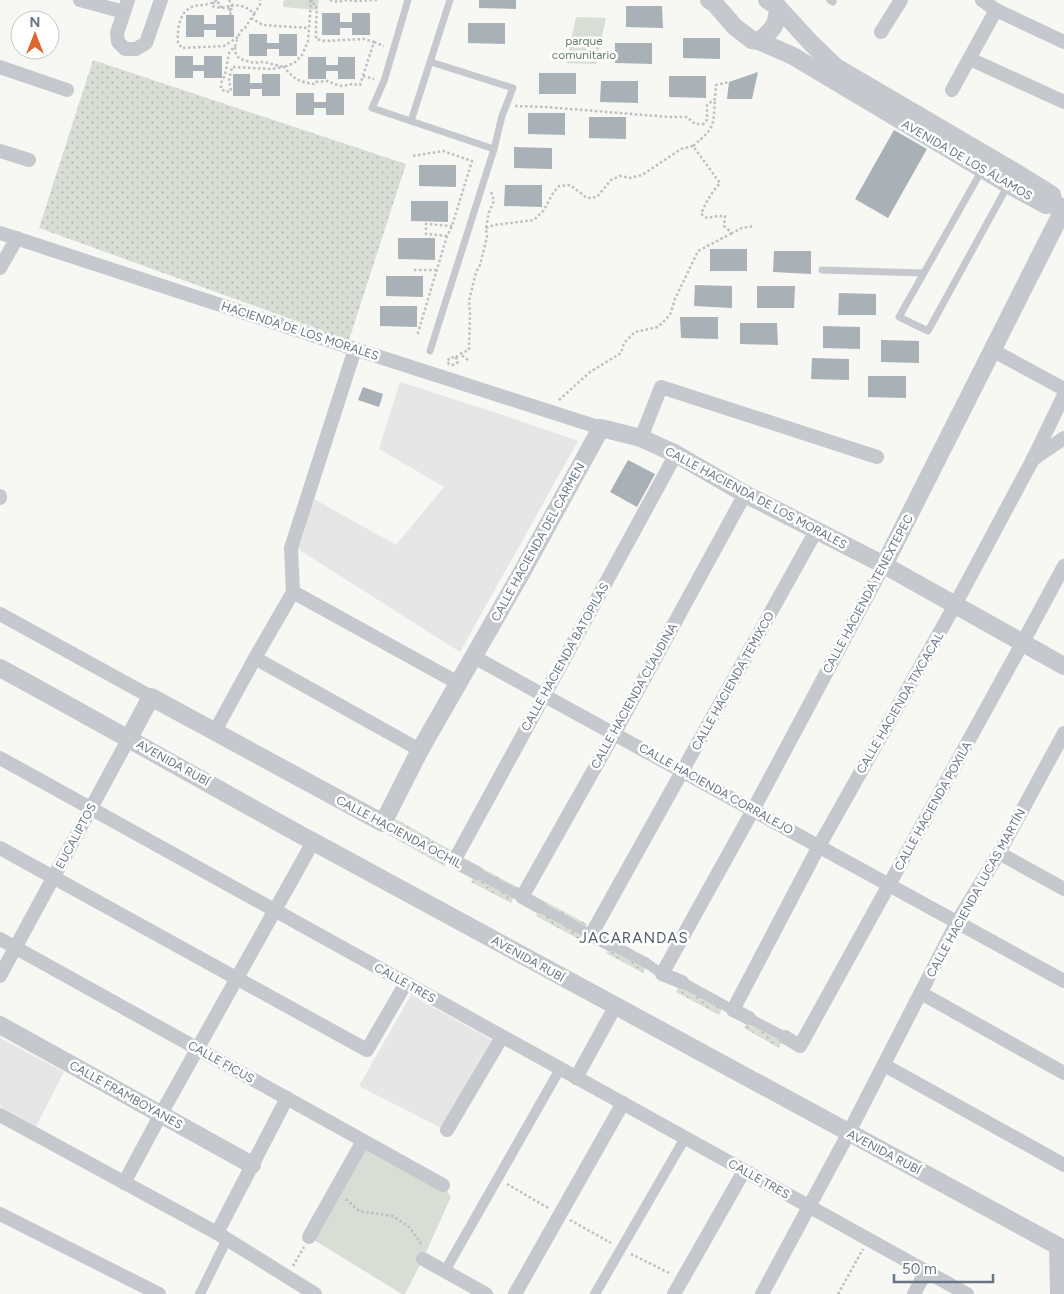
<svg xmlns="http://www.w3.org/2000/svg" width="1064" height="1294" font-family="Figtree,sans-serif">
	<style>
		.built { fill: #e5e6e5 }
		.grass { fill: url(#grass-dots) }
		.green { fill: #d8ded5 }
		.building { fill: #a9b1b6 }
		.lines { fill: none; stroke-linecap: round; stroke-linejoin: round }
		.path { stroke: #bdbfc1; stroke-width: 2.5; stroke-dasharray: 2.5 2.5; stroke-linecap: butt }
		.service { stroke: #c5c8cc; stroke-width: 7 }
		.pedestrian { stroke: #c5c8cc; stroke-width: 10 }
		.minor { stroke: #c5c8cc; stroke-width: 14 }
		.tertiary { stroke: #c5c8cc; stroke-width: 18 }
		.labels { text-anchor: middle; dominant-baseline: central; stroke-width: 5; stroke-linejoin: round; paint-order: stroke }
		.park-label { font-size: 12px; fill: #687c65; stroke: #fff }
		.street-label { font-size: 12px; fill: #677584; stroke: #fff }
		.quarter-label { font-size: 15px; letter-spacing: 1px; fill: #545e6a; stroke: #fff }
	</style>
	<defs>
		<pattern id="grass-dots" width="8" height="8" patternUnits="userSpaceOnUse" patternTransform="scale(1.25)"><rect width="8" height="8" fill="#d8ded5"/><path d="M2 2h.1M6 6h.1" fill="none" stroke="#b3b9b2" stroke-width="1.8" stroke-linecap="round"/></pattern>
	</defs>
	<rect width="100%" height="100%" fill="#f7f7f4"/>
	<!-- built -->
	<g class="built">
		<polygon points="400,382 503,415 578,441 460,652 298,549 314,499 396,545 444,487 379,449"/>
		<polygon points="411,995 492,1040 441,1128 359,1086"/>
		<polygon points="0,1038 64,1072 36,1126 0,1106"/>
	</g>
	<!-- grass -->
	<g class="grass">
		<polygon points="93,60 406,164 349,340 39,228"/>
		<polygon points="396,819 452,851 444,866 387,834"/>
		<polygon points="480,867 519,888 511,903 471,882"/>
		<polygon points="544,901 587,924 580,940 536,916"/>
		<polygon points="613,939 650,959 643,973 606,953"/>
		<polygon points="683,979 726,1001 719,1015 676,992"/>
		<polygon points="751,1015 786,1034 779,1048 744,1028"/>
	</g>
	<!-- green -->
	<g class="green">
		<polygon points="284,0 319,0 317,10 283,7"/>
		<polygon points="576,17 606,18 596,64 566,63"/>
		<polygon points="363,1141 443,1185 451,1197 423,1259 405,1294 402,1294 309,1237"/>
	</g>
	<!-- building -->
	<g class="building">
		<polygon points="479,0 516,0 516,9 479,8"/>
		<polygon points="626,6 662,6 663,28 626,27"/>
		<polygon points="322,13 340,13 340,22 352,22 352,13 370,13 370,35 352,35 352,28 340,28 340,35 322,35"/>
		<polygon points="186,15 204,15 204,24 216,24 216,15 234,15 234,37 216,37 216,30 204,30 204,37 186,37"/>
		<polygon points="468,23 505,23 505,44 468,43"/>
		<polygon points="249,34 267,34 267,43 279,43 279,34 297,34 297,56 279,56 279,49 267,49 267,56 249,56"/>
		<polygon points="683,38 720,38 720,59 683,58"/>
		<polygon points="615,43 652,43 652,64 615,63"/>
		<polygon points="175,56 193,56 193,65 204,65 204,56 222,56 222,78 204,78 204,71 193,71 193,78 175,78"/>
		<polygon points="308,57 326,57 326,65 338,65 338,57 355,57 355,79 338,79 338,71 326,71 326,79 308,79"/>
		<polygon points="758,72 752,99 727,99 729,82"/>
		<rect x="539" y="73" width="37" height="21"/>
		<polygon points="233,74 250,74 250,83 262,83 262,74 280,74 280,96 262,96 262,89 250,89 250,96 233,96"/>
		<polygon points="669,76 706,76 706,98 669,97"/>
		<polygon points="601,81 638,81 638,103 600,102"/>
		<polygon points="296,93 314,93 314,102 326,102 326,93 344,93 344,115 326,115 326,108 314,108 314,115 296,115"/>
		<polygon points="528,113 565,113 565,135 528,134"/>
		<polygon points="589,117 626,117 626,139 589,138"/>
		<polygon points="894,130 927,149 888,218 855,199"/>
		<polygon points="514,147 552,148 552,169 514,168"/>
		<polygon points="419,165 456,165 456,187 419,186"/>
		<polygon points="505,185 542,185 542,207 504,206"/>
		<polygon points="411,201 448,201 448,222 411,221"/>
		<polygon points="398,238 435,238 435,260 398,259"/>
		<rect x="710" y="249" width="37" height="22"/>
		<polygon points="774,251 811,251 811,274 773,272"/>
		<polygon points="386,276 423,276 423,297 386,296"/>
		<polygon points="695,285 732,286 732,308 694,306"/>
		<polygon points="757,286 795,286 794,308 757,308"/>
		<polygon points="839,293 876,294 876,315 838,315"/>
		<polygon points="380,306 417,306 417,327 380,326"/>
		<polygon points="680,317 718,317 718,339 681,338"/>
		<polygon points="740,323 777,323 778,345 740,344"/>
		<polygon points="823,326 860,327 860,349 823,348"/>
		<polygon points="881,340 919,341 919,363 881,362"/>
		<polygon points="812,358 849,359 849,380 811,379"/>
		<polygon points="868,376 906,376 906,398 868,397"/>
		<polygon points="363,387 383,394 379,407 358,400"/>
		<polygon points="628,460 655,474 637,507 610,492"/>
	</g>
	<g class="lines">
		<!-- path -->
		<g class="path">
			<path d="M217,0C212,3 207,5 202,5C199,6 197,5 194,6C179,11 177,29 178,43L182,48L224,46L238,37L235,46L229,53L225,75L221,83V89L226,92L231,91L229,80L232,67L271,69L284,67C294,79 298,82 315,84L316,82L328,81L334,84L342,86L352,84L360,85L374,42L364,39L325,41L316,39V25L317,10L316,5L311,2L312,0"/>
			<path d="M229,0L232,5C241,5 248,7 254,14L245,28L241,31L238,37"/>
			<polyline points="330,0 338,2 347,0 356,1 377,0"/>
			<path d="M222,8L232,5L231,8C225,8 218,8 212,6L213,3H219L222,8"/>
			<polygon points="231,8 232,12 230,14 229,12"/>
			<polyline points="254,14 260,5 260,0"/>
			<polyline points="251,18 263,25 309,28"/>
			<polyline points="374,42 384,46"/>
			<polyline points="235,47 236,55 240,59 254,63 264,62 284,67 294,63 302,55 308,41 311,2 307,0"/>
			<polyline points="363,76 374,79"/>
			<polyline points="515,106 546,107 669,117 687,117 695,124 703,124 707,120 707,105 715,99 716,85 729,82"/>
			<path d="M693,146C715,127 713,128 715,99"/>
			<polyline points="413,156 443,151 472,161 452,226 447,236 417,336"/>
			<path d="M486,228L494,225L534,220L544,210L553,193L559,186L570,185L587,198L597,197L611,180L620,176L630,178L642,175L681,149L693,146L720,183C712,192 706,202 701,214L707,218L718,216H725L724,226L732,233L742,228L754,226"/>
			<polyline points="447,236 426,234 426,224 452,226"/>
			<polyline points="414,270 437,270"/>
			<polyline points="455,358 457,359 458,362 453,365 449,364 447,361 451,357 455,358 460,354"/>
			<polyline points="468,360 460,354 469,350 470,313 469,301 476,272 480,265 487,237 486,228 489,212 494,201 491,192"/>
			<polyline points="559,400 590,372 621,353 624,343 635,332 658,327 670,315 675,299 698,251 732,233"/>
			<polyline points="507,1184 550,1209"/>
			<polyline points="346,1199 359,1211 393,1216 409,1227 420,1242 421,1247"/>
			<polyline points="570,1220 611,1243"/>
			<polyline points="631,1254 671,1274"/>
			<polyline points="293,1266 304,1247"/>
			<polyline points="838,1294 863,1249"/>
		</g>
		<!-- service -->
		<g class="service">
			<polyline points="408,0 384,81 372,108 494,149"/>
			<polyline points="830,0 833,2"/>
			<polyline points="411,121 450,0"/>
			<polyline points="982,170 899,317 928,331 1008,185"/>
			<polyline points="822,270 923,273"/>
			<polyline points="430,351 494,149 502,116 513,88 431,62"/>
		</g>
		<!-- pedestrian -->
		<g class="pedestrian">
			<polyline points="383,823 448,858 454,861"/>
			<polyline points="477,873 522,897"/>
			<polyline points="540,907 591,935"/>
			<polyline points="610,944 648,964 662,974"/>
			<polyline points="682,982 733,1010"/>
			<polyline points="749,1018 785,1037"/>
			<polyline points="445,1271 560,1069"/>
			<polyline points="200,1294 227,1239"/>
			<polyline points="595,1294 685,1138"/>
		</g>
		<!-- minor -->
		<g class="minor">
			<polyline points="80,0 124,12"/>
			<polyline points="128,0 117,33 118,42 125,49 136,49 146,43 161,0"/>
			<polyline points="982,0 996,10 1064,42"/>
			<polyline points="881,32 901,0"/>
			<polyline points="970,59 1064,102"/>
			<polyline points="0,67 67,90"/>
			<polyline points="952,90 996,10"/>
			<polyline points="0,151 29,160"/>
			<polyline points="0,233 355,349 601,428"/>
			<polyline points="0,268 17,238"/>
			<polyline points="992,350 1064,389"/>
			<polyline points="641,438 661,387 877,457"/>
			<polyline points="1032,460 1064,438"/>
			<polyline points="0,496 0,498"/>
			<polyline points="293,592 291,548 355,349"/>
			<polyline points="293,592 458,683"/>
			<polyline points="0,614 151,697"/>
			<polyline points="474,657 1064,981"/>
			<polyline points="255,658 420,750"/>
			<polyline points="215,731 255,658 293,592"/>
			<polyline points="0,758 967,1294"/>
			<polyline points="0,848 367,1050 406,983"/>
			<polyline points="999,853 1064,889"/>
			<polyline points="477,873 454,861 676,454"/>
			<polyline points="540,907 522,897 614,734 745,494"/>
			<polyline points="0,939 443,1185"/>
			<polyline points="610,944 591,935 816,531"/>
			<polyline points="0,976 129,738"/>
			<polyline points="682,982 662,974 753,810 884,565"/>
			<polyline points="921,993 1064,1073"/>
			<polyline points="749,1018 733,1010 819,846 955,605 1032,461 1064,395"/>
			<polyline points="785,1037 800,1046 1023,642 1064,566"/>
			<polyline points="884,1065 1064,1165"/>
			<polyline points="576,1078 615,1007"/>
			<polyline points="0,1115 217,1233 315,1294"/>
			<polyline points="447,1130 502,1037"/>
			<polyline points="124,1183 161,1114 313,842"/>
			<polyline points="0,1214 159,1294"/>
			<polyline points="217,1233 287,1098"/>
			<polyline points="309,1237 363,1141"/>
			<polyline points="423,1259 486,1294"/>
			<polyline points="515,1294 623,1103"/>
			<polyline points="674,1294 744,1171"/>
			<polyline points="762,1294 846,1138 957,922 999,853 1064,733"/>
			<polyline points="914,1294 926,1271"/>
		</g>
		<!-- tertiary -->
		<g class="tertiary">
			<polyline points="709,0 714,3 735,27 752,40 759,41 793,56 1009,185 1046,205 1054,204"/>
			<polyline points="767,0 778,7 811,43 836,67 1015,172 1052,195 1054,204"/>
			<path d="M759,41C773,29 777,27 778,7"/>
			<polyline points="884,565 1064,208 1054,204"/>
			<path d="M0,668C105,725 208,784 312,841C560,978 809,1112 1058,1246L1059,1294"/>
			<polyline points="129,738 151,697 383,823 420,750 522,572 601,428 641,438 676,454 745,494 884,565 1064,666"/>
			<polyline points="0,1025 252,1165"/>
		</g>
	</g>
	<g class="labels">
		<!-- park labels -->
		<g class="park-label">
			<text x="584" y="41">parque<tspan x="584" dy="14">comunitario</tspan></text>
		</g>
		<!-- street labels -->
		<g class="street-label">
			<text transform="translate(967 160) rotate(30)">AVENIDA DE LOS ÁLAMOS</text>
			<text transform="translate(300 331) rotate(18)">HACIENDA DE LOS MORALES</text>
			<text transform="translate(756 498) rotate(28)">CALLE HACIENDA DE LOS MORALES</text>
			<text transform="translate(538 542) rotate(-61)">CALLE HACIENDA DEL CARMEN</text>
			<text transform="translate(868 594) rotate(-62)">CALLE HACIENDA TENEXTEPEC</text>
			<text transform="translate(565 657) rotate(-61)">CALLE HACIENDA BATOPILAS</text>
			<text transform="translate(733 681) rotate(-61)">CALLE HACIENDA TEMIXCO</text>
			<text transform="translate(634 696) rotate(-61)">CALLE HACIENDA CLAUDINA</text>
			<text transform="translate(900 703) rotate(-60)">CALLE HACIENDA TIXCACAL</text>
			<text transform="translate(173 763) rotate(29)">AVENIDA RUBÍ</text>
			<text transform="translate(716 789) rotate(29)">CALLE HACIENDA CORRALEJO</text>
			<text transform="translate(933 806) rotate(-61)">CALLE HACIENDA POXILA</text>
			<text transform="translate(399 832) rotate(28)">CALLE HACIENDA OCHIL</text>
			<text transform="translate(76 836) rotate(-62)">EUCALIPTOS</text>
			<text transform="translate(976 893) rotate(-61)">CALLE HACIENDA LUCAS MARTÍN</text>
			<text transform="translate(528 959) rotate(29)">AVENIDA RUBÍ</text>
			<text transform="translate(405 983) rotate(29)">CALLE TRES</text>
			<text transform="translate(221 1062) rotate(29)">CALLE FICUS</text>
			<text transform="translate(126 1095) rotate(29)">CALLE FRAMBOYANES</text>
			<text transform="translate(884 1152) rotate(28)">AVENIDA RUBÍ</text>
			<text transform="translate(759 1179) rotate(29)">CALLE TRES</text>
		</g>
		<!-- quarter labels -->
		<g class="quarter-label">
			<text x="634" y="938">JACARANDAS</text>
		</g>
	</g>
	<!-- north arrow -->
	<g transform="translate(35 35)"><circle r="24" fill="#ffffff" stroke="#c2c8ce"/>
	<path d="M0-4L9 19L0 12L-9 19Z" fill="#df652c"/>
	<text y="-8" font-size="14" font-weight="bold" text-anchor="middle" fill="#677584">N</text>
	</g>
	<!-- scale -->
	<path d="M894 1274v8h99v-8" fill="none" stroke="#677584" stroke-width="2.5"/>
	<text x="902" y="1274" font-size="15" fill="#677584" stroke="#ffffff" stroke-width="4" paint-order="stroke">50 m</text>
</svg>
